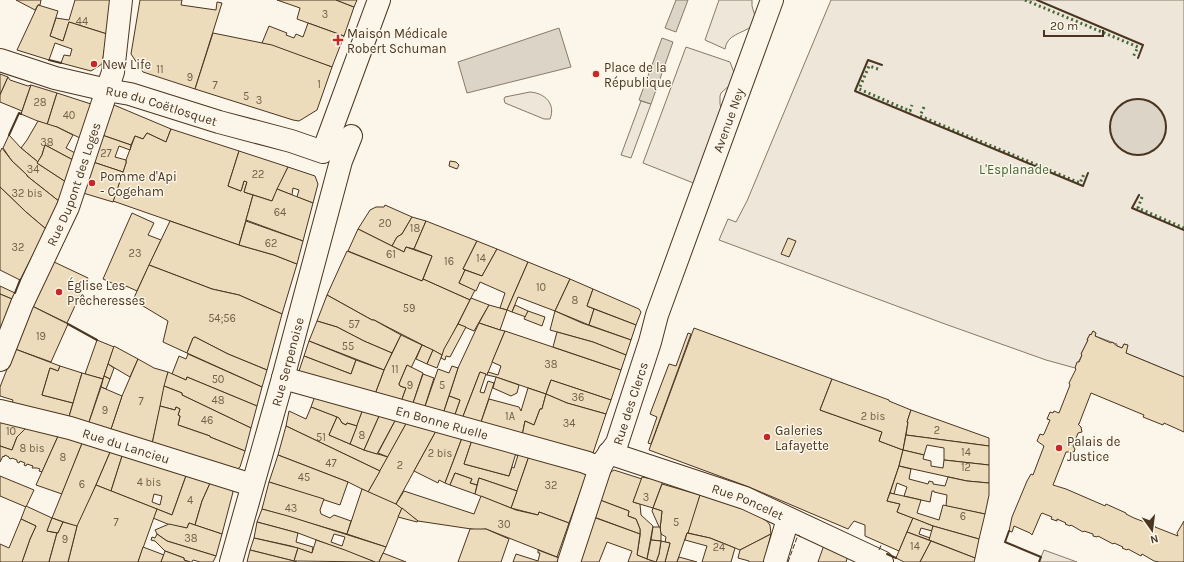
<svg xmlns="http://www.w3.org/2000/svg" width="1184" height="562" font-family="Karla,sans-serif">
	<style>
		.green { fill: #ede6d9; stroke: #887966 }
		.water { fill: #dcd4c6; stroke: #887966 }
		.building { fill: #ecdcbc; stroke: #4a3520; fill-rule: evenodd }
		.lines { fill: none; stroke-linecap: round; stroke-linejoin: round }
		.minor-casing { stroke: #4a3520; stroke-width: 24 }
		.minor { stroke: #fbf6e9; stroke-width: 22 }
		.hedge { stroke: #436837; stroke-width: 3; stroke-dasharray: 2 3; stroke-linecap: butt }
		.fence { stroke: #4a3520; stroke-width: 1; stroke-dasharray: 5 2; stroke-linecap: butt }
		.wall { stroke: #4a3520; stroke-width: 2 }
		.poi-dot { fill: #c62828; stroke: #fbf6e9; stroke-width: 1.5 }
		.labels { text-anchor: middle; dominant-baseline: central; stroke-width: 3; stroke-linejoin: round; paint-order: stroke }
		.number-label { font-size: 11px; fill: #725f47 }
		.poi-label { font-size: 13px; fill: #4a3520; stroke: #fbf6e9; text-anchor: start }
		.street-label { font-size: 13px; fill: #4a3520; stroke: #fbf6e9 }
		.park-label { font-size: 13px; fill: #436837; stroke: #fbf6e9 }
	</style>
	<rect width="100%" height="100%" fill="#fbf6e9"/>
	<!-- green -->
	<g class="green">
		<path d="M719,0H752V6L755,16L752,26C742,34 727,34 725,49L705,40Z"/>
		<polygon points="831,0 1184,0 1184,377 1126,353 1127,345 1124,344 1122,348 1117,346 1117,344 1095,336 1096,333 1093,331 1091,335 1090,334 1087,340 1088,340 1081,354 1082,355 1075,368 1046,360 945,324 719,240 728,219 736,222 747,201"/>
		<polygon points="686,47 730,62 735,75 731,84 721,93 720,96 720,104 722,112 696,184 643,163"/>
		<path d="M530,92C545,93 556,104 550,119H544L505,103L504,99L505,97Z"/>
		<polygon points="641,101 651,104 631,158 621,155"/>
		<polygon points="1044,550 1077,562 1039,562"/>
	</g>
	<!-- water -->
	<g class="water">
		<polygon points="676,0 688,0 676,32 665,28"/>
		<polygon points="559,28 571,67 467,93 458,62"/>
		<polygon points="662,38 673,42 651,104 639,100"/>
		<circle cx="1138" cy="127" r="28"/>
	</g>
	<!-- building -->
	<g class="building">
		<polygon points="16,0 41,0 40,5 38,5 35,10"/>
		<polygon points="75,0 112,0 107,34 69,22 63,41 50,36 56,18 69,20"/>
		<polygon points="140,0 182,0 181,5 216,10 217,2 222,3 195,89 143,72 131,54"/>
		<polygon points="277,0 336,0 354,7 344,36 297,19 300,8"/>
		<polygon points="336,0 357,0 354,7"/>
		<polygon points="38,5 58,11 50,36 63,41 69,22 107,34 102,64 91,71 61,63 64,55 70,56 72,49 55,43 49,60 17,50"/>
		<polygon points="308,23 344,36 332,67 262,43 269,26 287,33 286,35 294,38 296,34 303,37"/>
		<polygon points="213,33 272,45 332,67 317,110 299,121 293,120 195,89"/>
		<polygon points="0,74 8,77 0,95"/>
		<polygon points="8,77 10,80 28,86 31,85 22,111 0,102 0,95"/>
		<polygon points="31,85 57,93 47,125 21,114"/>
		<polygon points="57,93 91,104 80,138 57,127 47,125"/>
		<polygon points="114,105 171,129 166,142 147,133 143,139 135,136 131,145 102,135 111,106"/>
		<polygon points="38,121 57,127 73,135 66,148 75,153 73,160 45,145 42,155 38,162 21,148 27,140"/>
		<polygon points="171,129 239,151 228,186 241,191 244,181 247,182 244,192 253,195 239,245 113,201 126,163 126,160 135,136 143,139 147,133 166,142"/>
		<polygon points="9,135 21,148 38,162 37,163 66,182 60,202 27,176 27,175 12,161 3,148"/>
		<polygon points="102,135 131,145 130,150 119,146 115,157 126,160 126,163 123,172 93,162"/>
		<polygon points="45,145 73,160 66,182 37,163 42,155"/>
		<polygon points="2,148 12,161 27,175 27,176 60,202 46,229 26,212 0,187 0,152"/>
		<polygon points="239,151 288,167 272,201 244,192 247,182 244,181 241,191 228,186"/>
		<polygon points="450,161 456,162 459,165 457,169 449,166"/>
		<polygon points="93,162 123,172 113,202 83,193"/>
		<polygon points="288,167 315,176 318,184 313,203 297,197 299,190 293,188 292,195 277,189"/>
		<polygon points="0,187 26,212 46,229 20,280 0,270"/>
		<polygon points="277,189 313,203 303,241 246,220 253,195 272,201"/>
		<polygon points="385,205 412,217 402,234 397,237 392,246 358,229 370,210 376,207 384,207"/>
		<polygon points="132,213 154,223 148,235 161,240 137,291 126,286 125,289 103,279"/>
		<polygon points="412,217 426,221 414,249 406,247 404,252 392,246 397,237 402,234"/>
		<polygon points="170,221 239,245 274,255 297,264 282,314 239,295 212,289 149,265"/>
		<polygon points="246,221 303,241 297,264 274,255 239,245"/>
		<polygon points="426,221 477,241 463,269 465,270 459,283 475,290 470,300 423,279 432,256 414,249"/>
		<polygon points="358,229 404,252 406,247 432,256 422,281 348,251"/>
		<polygon points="788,238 796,241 789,257 781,254"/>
		<polygon points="477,241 497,249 482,276 463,269"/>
		<polygon points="497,249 528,262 507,310 500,308 505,293 480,282 476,291 459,283 465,270 482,276"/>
		<polygon points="347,251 422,281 423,279 470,300 442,355 374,320 372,320 327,295"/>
		<polygon points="52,261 88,278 67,323 30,305"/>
		<polygon points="528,262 570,279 555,311 518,297 512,312 507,310"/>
		<polygon points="149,265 212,289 239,295 282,314 267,370 228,354 195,337 193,338 187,353 163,342 168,321 133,300"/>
		<polygon points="570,279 593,289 587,306 594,309 589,325 555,311"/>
		<polygon points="0,286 15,293 12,299 0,294"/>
		<polygon points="593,289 639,309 641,312 636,325 587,306"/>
		<polygon points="0,294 12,299 0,330"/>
		<polygon points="327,295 372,320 374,320 401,335 392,353 364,341 337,327 317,321"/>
		<polygon points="471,298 489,305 474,331 458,324"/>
		<polygon points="30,305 68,324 51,362 15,349"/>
		<polygon points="489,305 507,310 500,330 479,323"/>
		<polygon points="515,305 528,311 526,317 512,312"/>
		<polygon points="594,309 636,325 631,340 589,325"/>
		<polygon points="528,311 545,317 542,326 524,319"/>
		<polygon points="555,311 582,323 631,340 626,355 593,342 550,330"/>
		<polygon points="317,321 337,327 364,341 392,353 384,370 309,341"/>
		<polygon points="479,323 500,330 505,331 487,375 480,372 462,419 454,417 460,400 449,396 458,368"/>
		<polygon points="458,324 466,327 450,357 446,356 445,360 441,358 444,349"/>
		<polygon points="694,328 832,379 820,410 882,432 879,441 903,450 899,466 887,501 900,504 897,512 913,518 899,551 865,536 865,525 854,521 848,529 749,487 649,450"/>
		<polygon points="505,331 621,370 611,400 551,380 546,394 496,377 487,375 488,372 498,375 501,366 492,362"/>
		<polygon points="1093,331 1096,333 1095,336 1111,343 1112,342 1117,346 1122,348 1124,344 1128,345 1126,353 1184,377 1184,432 1164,423 1163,425 1143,417 1144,415 1091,393 1079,424 1078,424 1081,427 1082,432 1078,433 1073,446 1075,449 1074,452 1066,452 1053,485 1066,489 1103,505 1105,506 1106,504 1126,513 1126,514 1134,518 1155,526 1155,527 1178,536 1177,533 1184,521 1184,562 1159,562 1154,561 1142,554 1141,556 1128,549 1127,550 1122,548 1123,547 1114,543 1113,544 1098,536 1097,537 1093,536 1093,534 1084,531 1083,532 1071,525 1070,526 1065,524 1066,523 1057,519 1057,521 1051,519 1052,517 1042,513 1041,514 1032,535 1030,533 1014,526 1012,532 1009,531 1012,517 1027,481 1031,474 1033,475 1044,446 1037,441 1040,434 1043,435 1044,434 1050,420 1047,419 1050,412 1053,413 1054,411 1059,413 1070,385 1069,383 1076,369 1075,368 1077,362 1079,362 1082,355 1081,354 1088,340 1087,340 1090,334 1091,335"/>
		<polygon points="557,332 593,342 626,355 621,370 553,347"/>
		<polygon points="688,333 691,334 651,444 648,443 657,417 650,414 669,364 676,366"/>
		<polygon points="401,335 422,345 411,368 407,365 399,384 400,386 406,388 401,402 375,394 384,370"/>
		<polygon points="195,337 228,354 267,370 262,387 187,353 193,338"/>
		<polygon points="97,340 114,347 103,379 85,374"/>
		<polygon points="309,341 356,360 351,374 304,356"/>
		<polygon points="422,345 433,350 427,364 416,359"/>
		<polygon points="114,346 138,359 130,377 108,364"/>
		<polygon points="15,349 60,366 58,371 50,368 42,395 73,403 68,420 11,406 13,400 0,396 0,387"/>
		<polygon points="433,350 442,355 437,368 427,364"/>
		<polygon points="188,354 262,387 257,406 187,377 186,380 172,374 179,356 186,359"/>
		<polygon points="304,356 351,374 356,360 384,370 375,394 302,374 299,371"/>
		<polygon points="138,359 154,368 168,372 152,444 110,432 122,396"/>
		<polygon points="108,364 114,368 110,379 104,376"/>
		<polygon points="407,365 423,373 412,406 401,402 406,388 400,386 399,384"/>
		<polygon points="60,366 82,373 73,403 42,395 50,368 58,371"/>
		<polygon points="452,366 458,368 443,414 424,409 438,369 449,373"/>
		<polygon points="168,372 186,380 187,377 257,406 251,428 182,395 182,393 164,386"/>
		<polygon points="480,372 486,374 480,392 484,393 488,381 494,383 480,425 462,419"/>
		<polygon points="82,373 103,379 88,425 68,420"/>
		<polygon points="423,374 434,378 424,409 412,406"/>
		<polygon points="104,376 110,379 106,389 101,387"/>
		<polygon points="496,377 519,385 517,393 511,396 493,388"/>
		<polygon points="832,379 889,400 889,401 911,410 907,422 908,422 903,450 879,441 882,432 820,410"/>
		<polygon points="551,380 611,400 606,414 567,403 546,394"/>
		<polygon points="164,386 182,393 182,395 251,428 245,451 210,437 210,436 178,425 180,416 178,415 180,409 176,407 175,410 160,406"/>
		<polygon points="101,387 122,396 110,432 88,425"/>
		<polygon points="528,388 546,394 542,409 540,409 534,425 525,421 522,436 480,425 489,399 519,407 521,411"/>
		<polygon points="546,394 567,403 606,414 593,453 522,436 525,421 534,425 540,409 542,409"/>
		<polygon points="315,396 363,409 357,426 347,423 346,425 342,423 339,418 311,407"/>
		<polygon points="449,396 460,400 454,417 443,414"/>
		<polygon points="160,406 175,410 176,407 180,409 178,415 180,416 178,425 210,436 210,437 245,451 240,467 235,471 152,444"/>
		<polygon points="311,407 337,417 329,435 364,450 388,457 380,471 286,426 289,411 306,419"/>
		<polygon points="363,409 380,414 364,450 350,444"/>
		<polygon points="911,410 989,438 989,446 906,435 908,422 907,422"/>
		<polygon points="380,414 396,419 377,454 364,450"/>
		<polygon points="337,417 339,418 342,423 346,425 347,423 357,426 350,444 329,435"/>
		<polygon points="396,419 407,422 388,457 378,453"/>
		<polygon points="0,421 28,426 17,437 12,450 0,446"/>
		<polygon points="407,422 436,431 396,504 394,504 368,492"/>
		<polygon points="28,426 59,434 42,472 39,471 40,469 37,468 32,468 33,466 27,464 26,466 24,465 25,463 20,461 19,463 17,462 17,460 12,458 11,459 9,458 9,457 5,455 4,457 3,456 0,462 0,446 12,450 17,437"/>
		<polygon points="286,426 380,471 368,492 348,482 278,455"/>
		<polygon points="436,431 462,438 445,483 439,480 438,483 414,471"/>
		<polygon points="59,434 83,441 62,494 36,485"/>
		<polygon points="906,435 989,446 989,465 944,460 944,448 927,445 924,455 903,450"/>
		<polygon points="462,438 472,440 464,464 509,476 512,467 514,468 518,455 516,455 516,453 529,456 517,491 479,478 477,485 470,483 472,479 455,473 450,485 445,483"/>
		<polygon points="472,440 516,453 509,476 464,464"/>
		<polygon points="83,441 111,450 78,527 52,518"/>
		<polygon points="111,450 123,453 111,491 96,485"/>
		<polygon points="903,450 924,455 923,459 931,461 931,466 943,468 944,460 989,465 989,483 967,481 899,466"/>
		<path d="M123,453L187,473L172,515L111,491ZM154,494L162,496L160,505L152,502Z"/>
		<polygon points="278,455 348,482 340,505 269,482"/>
		<polygon points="529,456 582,470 586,476 569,523 539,512 538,515 511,508"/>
		<polygon points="899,466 911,469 909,479 928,484 929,481 933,482 933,484 945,486 948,477 967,481 989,483 989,495 985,514 946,506 947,495 934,492 934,491 932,491 930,502 904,496 907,487 897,483 894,494 890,493"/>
		<polygon points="614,470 642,479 633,502 640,504 641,515 653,526 647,559 637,555 640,536 640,529 636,519 628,516 629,511 600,500 608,474"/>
		<polygon points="187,473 211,481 202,501 195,525 189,523 187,528 170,525 153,518 157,509 172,515"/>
		<polygon points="455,473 472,479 470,483 477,485 475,494 450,485"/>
		<polygon points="0,476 34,490 26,507 0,496"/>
		<polygon points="642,477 663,481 653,508 633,502"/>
		<polygon points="479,478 517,491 511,508 475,494"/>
		<polygon points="211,481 229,486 233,492 222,534 195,525 202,501"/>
		<polygon points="269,482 324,499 320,510 321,514 330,518 334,515 351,521 347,534 262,509"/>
		<polygon points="662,484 700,495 694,519 688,533 687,533 677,562 665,562 670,543 665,542 666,537 661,534 660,529 662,511 653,508"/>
		<polygon points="96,485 157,509 138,562 68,562 77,526"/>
		<polygon points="362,489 396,504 402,508 386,547 347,534"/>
		<polygon points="404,491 474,514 481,496 516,510 538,515 539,512 569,523 557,557 486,529 478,530 418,521 396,504"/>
		<polygon points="890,493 921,500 917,513 939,520 943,505 985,514 979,539 933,526 897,512 900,504 887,501"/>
		<polygon points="700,495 741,508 765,519 770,525 771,534 740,550 710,538 688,533"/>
		<polygon points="600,500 629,511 628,516 636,519 640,529 640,534 594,517"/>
		<polygon points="26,506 52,518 47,531 57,533 49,562 22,562 30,539 36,526 21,519"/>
		<polygon points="402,508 418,521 417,522 398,517"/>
		<polygon points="653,508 662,511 660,529 652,511"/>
		<path d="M262,509L288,516L386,547L379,562H375L298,533L257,522ZM334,534L345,537L342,546L331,542Z"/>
		<polygon points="593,517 640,534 637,555 647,559 656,562 659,554 661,541 670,543 665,562 628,562 632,551 607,542 599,562 579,562"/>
		<polygon points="52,518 63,522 58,533 47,531"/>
		<polygon points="913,518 933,526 932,531 921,528 919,534 930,538 929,540 907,532"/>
		<polygon points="21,519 36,526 30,539 22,562 0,562 0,544 9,548"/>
		<polygon points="63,522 77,526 68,562 49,562 57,533 58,533"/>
		<polygon points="257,522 298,533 296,542 313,547 312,553 291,546 254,538"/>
		<polygon points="189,523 222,534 216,556 167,541 157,534 155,530 169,524 187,528"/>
		<polygon points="933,526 979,539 975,558 929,540"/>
		<polygon points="653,527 660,527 661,534 661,541 651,540"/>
		<polygon points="470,529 486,529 509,539 501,562 458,562"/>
		<polygon points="907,532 931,541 920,562 904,562 896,558"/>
		<polygon points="687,533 710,538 735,548 731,562 702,562 707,546 685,540"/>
		<polygon points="157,534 167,541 216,556 213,562 200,562 193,560 192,562 190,562 184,560 184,558 165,551 155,541 151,540 152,537 155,538"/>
		<polygon points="771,534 764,562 749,562 749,561 738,558 740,550"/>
		<polygon points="254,538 298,548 294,561 250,550"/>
		<polygon points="316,540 345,550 375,562 294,561 298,548 312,553"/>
		<polygon points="651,540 661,541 659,554 656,562 647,559"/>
		<polygon points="931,541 975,558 974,562 920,562"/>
		<polygon points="824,545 848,556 846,562 818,562"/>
		<polygon points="143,547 164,555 161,562 138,562"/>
		<polygon points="250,550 294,561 297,562 247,562"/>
		<polygon points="538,550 559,558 557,562 513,562 516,554 538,561 540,553 538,553"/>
		<polygon points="165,551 184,558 184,560 190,562 161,562"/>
		<polygon points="383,553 406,562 379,562"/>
		<polygon points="679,557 697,562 677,562"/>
	</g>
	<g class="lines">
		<defs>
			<g id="minor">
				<path id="s1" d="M0,60L55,78L107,90L130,94L219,122L291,141L323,152L379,0"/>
				<path id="s2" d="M0,360L22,304L68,207L113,72L121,0"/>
				<path id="s3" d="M283,378L585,462L600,468"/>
				<path id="s4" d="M0,411L70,428L252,485"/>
				<path id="s5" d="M609,453L745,498L882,562"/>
				<path id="s6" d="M231,562L283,378L341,161L351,136"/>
				<path id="s7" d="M569,562L600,468L603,462L617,443L650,342L657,315L772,0"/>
				<polyline points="775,562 788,519"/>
			</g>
		</defs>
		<!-- minor casing -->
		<use href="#minor" class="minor-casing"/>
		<!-- minor -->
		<use href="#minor" class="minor"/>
		<!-- hedge -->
		<g class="hedge">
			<polyline points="1025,0 1138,47 1133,57"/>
			<polyline points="878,69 869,66 859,89 910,111 912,105"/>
			<polyline points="924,107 920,116 1080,183 1084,174"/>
			<polyline points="1142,197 1138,208 1184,228"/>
		</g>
		<!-- fence -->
		<g class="fence">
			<polyline points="879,550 882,543"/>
			<polyline points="788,562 798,535 801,537"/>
		</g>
		<!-- wall -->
		<g class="wall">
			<polyline points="1037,0 1143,45 1138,58"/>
			<polyline points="49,60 61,63"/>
			<polyline points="882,65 868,60 855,91 1083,186 1088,173"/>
			<circle cx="1138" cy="127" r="28"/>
			<polyline points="9,135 19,113 21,114"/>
			<polyline points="1139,195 1132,208 1184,230"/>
			<polyline points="15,293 20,280"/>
			<polyline points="68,324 97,340"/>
			<polyline points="1009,531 1005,542 1041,557 1039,562"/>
			<polyline points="887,554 896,558"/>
		</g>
	</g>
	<!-- markers -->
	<g class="poi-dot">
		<path d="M336 34h4v4h4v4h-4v4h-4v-4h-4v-4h4z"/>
		<circle cx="94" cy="64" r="4"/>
		<circle cx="596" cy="74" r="4"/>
		<circle cx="92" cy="183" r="4"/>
		<circle cx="59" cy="292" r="4"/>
		<circle cx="767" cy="437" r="4"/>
		<circle cx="1059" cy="448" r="4"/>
	</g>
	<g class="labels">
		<!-- number labels -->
		<g class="number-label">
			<text x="325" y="14">3</text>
			<text x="82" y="21">44</text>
			<text x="160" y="69">11</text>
			<text x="190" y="77">9</text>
			<text x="319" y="84">1</text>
			<text x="215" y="85">7</text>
			<text x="246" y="96">5</text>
			<text x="259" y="100">3</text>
			<text x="40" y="102">28</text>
			<text x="69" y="115">40</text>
			<text x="47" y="142">38</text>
			<text x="106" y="153">27</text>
			<text x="33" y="169">34</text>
			<text x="258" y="174">22</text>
			<text x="27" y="193">32 bis</text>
			<text x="280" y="212">64</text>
			<text x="385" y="223">20</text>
			<text x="415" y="228">18</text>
			<text x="271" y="243">62</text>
			<text x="18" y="247">32</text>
			<text x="135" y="253">23</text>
			<text x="391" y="254">61</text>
			<text x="481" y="258">14</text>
			<text x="449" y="261">16</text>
			<text x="541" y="287">10</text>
			<text x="575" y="300">8</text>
			<text x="409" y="308">59</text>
			<text x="222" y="318">54;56</text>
			<text x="354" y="324">57</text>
			<text x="41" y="336">19</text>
			<text x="348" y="346">55</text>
			<text x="551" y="364">38</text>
			<text x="395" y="369">11</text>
			<text x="218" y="379">50</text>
			<text x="410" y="385">9</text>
			<text x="442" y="385">5</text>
			<text x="578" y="397">36</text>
			<text x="218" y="400">48</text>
			<text x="141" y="401">7</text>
			<text x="105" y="410">9</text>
			<text x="510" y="416">1A</text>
			<text x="873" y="416">2 bis</text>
			<text x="207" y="420">46</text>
			<text x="569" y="423">34</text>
			<text x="937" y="430">2</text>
			<text x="11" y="431">10</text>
			<text x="362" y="435">8</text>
			<text x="321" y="437">51</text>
			<text x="32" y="448">8 bis</text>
			<text x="966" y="452">14</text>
			<text x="440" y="453">2 bis</text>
			<text x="63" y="457">8</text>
			<text x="331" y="463">47</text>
			<text x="400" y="465">2</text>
			<text x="966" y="467">12</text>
			<text x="304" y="477">45</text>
			<text x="149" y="482">4 bis</text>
			<text x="82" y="484">6</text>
			<text x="551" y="485">32</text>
			<text x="646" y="497">3</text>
			<text x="190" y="500">4</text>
			<text x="291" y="508">43</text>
			<text x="963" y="516">6</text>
			<text x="116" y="522">7</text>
			<text x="676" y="522">5</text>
			<text x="504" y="524">30</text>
			<text x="191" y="538">38</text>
			<text x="65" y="539">9</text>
			<text x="915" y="546">14</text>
			<text x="719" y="547">24</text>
		</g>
		<!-- poi labels -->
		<g class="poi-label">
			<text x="347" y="33">Maison Médicale<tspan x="347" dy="15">Robert Schuman</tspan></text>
			<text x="102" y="64">New Life</text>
			<text x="604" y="67">Place de la<tspan x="604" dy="15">République</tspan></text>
			<text x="100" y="176">Pomme d'Api<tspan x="100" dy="15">- Cogeham</tspan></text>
			<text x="67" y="285">Église Les<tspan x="67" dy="15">Prêcheresses</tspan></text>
			<text x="775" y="430">Galeries<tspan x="775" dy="15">Lafayette</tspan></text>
			<text x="1067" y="441">Palais de<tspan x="1067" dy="15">Justice</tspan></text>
		</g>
		<!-- street labels -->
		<g class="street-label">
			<text stroke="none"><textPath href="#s1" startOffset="168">Rue du Coëtlosquet</textPath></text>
			<text stroke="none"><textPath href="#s7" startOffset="471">Avenue Ney</textPath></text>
			<text stroke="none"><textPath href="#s2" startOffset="191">Rue Dupont des Loges</textPath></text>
			<text stroke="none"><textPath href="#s6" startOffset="208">Rue Serpenoise</textPath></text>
			<text stroke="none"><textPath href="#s7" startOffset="171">Rue des Clercs</textPath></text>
			<text stroke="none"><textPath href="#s3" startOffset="165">En Bonne Ruelle</textPath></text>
			<text stroke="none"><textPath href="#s4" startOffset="131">Rue du Lancieu</textPath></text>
			<text stroke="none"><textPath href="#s5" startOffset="147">Rue Poncelet</textPath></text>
		</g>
		<!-- park labels -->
		<g class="park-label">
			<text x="1014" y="169">L'Esplanade</text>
		</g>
	</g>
	<!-- north arrow -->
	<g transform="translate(1152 530) rotate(166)" stroke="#fbf6e9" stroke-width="3" paint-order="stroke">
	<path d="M0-3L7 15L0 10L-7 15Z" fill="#4a3520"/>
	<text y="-6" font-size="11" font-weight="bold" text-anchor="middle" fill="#4a3520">N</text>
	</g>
	<!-- scale -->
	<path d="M1044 30v6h59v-6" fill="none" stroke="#4a3520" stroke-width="2"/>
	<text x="1050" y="30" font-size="12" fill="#4a3520" stroke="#fbf6e9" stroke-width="3" paint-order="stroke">20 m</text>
</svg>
